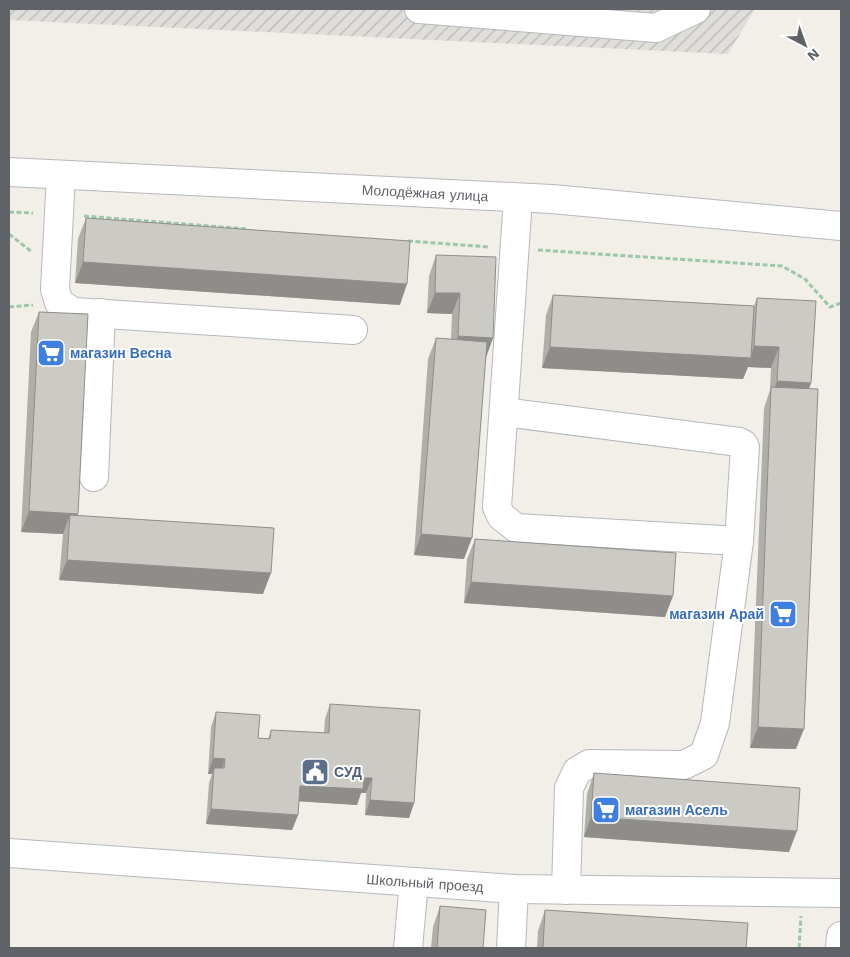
<svg xmlns="http://www.w3.org/2000/svg" width="850" height="957" font-family="'Work Sans',sans-serif">
	<style>
		.industrial { fill: url(#industrial-furrows) }
		.lines { fill: none; stroke-linecap: round; stroke-linejoin: round }
		.minor-casing { stroke: #b5b8bc; stroke-width: 30 }
		.path { stroke: #9cc7a9; stroke-width: 3; stroke-dasharray: 5 2.5; stroke-linecap: butt }
		.minor { stroke: #fff; stroke-width: 28 }
		.wall { fill: #afaea9 }
		.shaded-wall { fill: #8f8d8a }
		.building { fill: #cccac5; stroke: #8f8d8a }
		.labels { text-anchor: middle; dominant-baseline: central; stroke-width: 4; stroke-linejoin: round; paint-order: stroke }
		.street-label { font-size: 14px; fill: #5f6368; stroke: #fff }
		.shop-label { font-size: 14px; font-weight: bold; fill: #366cbe; stroke: #fff; text-anchor: start }
		.service-label { font-size: 14px; font-weight: bold; fill: #4e5e75; stroke: #fff; text-anchor: start }
	</style>
	<defs>
		<pattern id="industrial-furrows" width="10" height="10" patternUnits="userSpaceOnUse" patternTransform="scale(1.25)"><rect width="10" height="10" fill="#e0deda"/><path d="M-1 1l2-2M0 10L10 0M9 11l2-2" fill="none" stroke="#b9b8b5"/></pattern>
	</defs>
	<rect width="100%" height="100%" fill="#f1efe8"/>
	<!-- industrial -->
	<polygon class="industrial" points="9,9 755,9 728,54 9,20"/>
	<g class="lines">
		<defs>
			<g id="minor">
				<polyline points="419,9 656,28 696,9"/>
				<polyline points="9,172 552,199 841,226"/>
				<polyline points="61,175 55,289 59,303 74,312 353,330"/>
				<polyline points="518,198 497,507 501,516 516,528 739,541"/>
				<polyline points="504,412 739,442 743,444 745,447 739,541 715,723 704,755 684,765 589,764 577,771 569,788 566,890"/>
				<polyline points="94,477 101,313"/>
				<polyline points="9,853 514,889 841,893"/>
				<polyline points="408,948 414,882"/>
				<polyline points="511,948 514,889"/>
				<polyline points="840,948 841,936"/>
			</g>
		</defs>
		<!-- minor casing -->
		<use href="#minor" class="minor-casing"/>
		<!-- path -->
		<g class="path">
			<polyline points="9,212 33,213"/>
			<polyline points="84,216 247,229"/>
			<polyline points="9,234 32,252"/>
			<polyline points="408,241 489,247"/>
			<polyline points="538,250 782,266 805,279 830,307 841,303"/>
			<polyline points="9,307 33,305"/>
			<polyline points="799,948 801,916"/>
		</g>
		<!-- minor -->
		<use href="#minor" class="minor"/>
	</g>
	<!-- wall -->
	<g class="wall">
		<polygon points="86,218 400,305 75,283 78,239"/>
		<polygon points="436,255 493,338 486,358 464,559 414,555 428,359 436,338 451,339 452,314 427,313 429,276"/>
		<polygon points="553,295 754,306 757,298 811,383 809,388 796,749 750,748 764,408 770,390 771,368 748,367 743,379 542,368 546,315"/>
		<polygon points="39,312 77,515 263,594 59,580 63,534 21,532 31,332"/>
		<polygon points="475,539 665,617 464,603 467,559"/>
		<polygon points="330,704 414,803 409,818 365,815 366,793 361,793 357,805 299,801 298,815 292,830 206,824 209,783 212,774 208,774 211,727 216,712 258,738 268,739 271,730 324,733 325,719"/>
		<polygon points="594,773 789,852 584,837 587,794"/>
		<polygon points="440,906 483,948 431,948 433,927"/>
		<polygon points="545,910 746,948 537,948 538,931"/>
	</g>
	<!-- shaded-wall -->
	<g class="shaded-wall">
		<polygon points="83,262 407,284 400,305 75,283"/>
		<polygon points="435,293 460,293 452,314 427,313"/>
		<polygon points="458,336 493,338 485,359 450,357"/>
		<polygon points="754,346 779,347 771,368 748,367 743,379 542,368 550,347 750,358"/>
		<polygon points="777,381 811,383 804,404 771,398"/>
		<polygon points="29,511 78,514 70,534 70,515 63,534 21,532"/>
		<polygon points="421,534 472,538 464,559 414,555"/>
		<polygon points="67,560 271,573 263,594 59,580"/>
		<polygon points="471,582 673,596 665,617 464,603"/>
		<polygon points="758,727 804,729 796,749 750,748"/>
		<polygon points="213,758 225,759 220,774 214,768 212,774 208,774"/>
		<polygon points="364,778 372,778 366,793 361,793 357,805 294,801 300,786"/>
		<polygon points="370,800 414,803 409,818 365,815"/>
		<polygon points="211,809 298,815 292,830 206,824"/>
		<polygon points="591,817 797,831 789,852 584,837"/>
	</g>
	<!-- building -->
	<g class="building">
		<polygon points="86,218 410,241 407,284 83,262"/>
		<polygon points="436,255 496,257 493,338 458,336 460,293 435,293"/>
		<polygon points="553,295 754,306 751,358 550,347"/>
		<polygon points="757,298 816,301 811,383 777,381 779,347 754,346"/>
		<polygon points="39,312 88,314 78,514 29,511"/>
		<polygon points="436,338 487,342 472,538 421,534"/>
		<polygon points="771,387 818,389 804,729 758,727"/>
		<polygon points="70,515 274,528 271,573 67,560"/>
		<polygon points="475,539 676,553 673,596 471,582"/>
		<polygon points="330,704 420,710 414,803 370,800 372,778 364,778 363,789 300,786 298,815 211,809 214,768 224,768 225,759 213,758 216,712 260,715 258,738 270,739 271,730 329,733"/>
		<polygon points="594,773 800,788 797,831 591,817"/>
		<polygon points="440,906 486,910 483,948 437,948"/>
		<polygon points="545,910 748,923 746,948 543,948"/>
	</g>
	<!-- icons -->
	<defs>
		<symbol id="supermarket-square" viewBox="-11 -11 22 22"><rect x="-9" y="-9" width="18" height="18" rx="4" fill="#3f7fe0" stroke="#fff"/><path d="M-6-5.5h2.5l.6 2H6L4.5 2H-2.5L-4.4-4H-6ZM-1.5 3.2a1.3 1.3 0 1 0 .1 0ZM3 3.2a1.3 1.3 0 1 0 .1 0Z" fill="#fff"/></symbol>
		<symbol id="civic-square" viewBox="-11 -11 22 22"><rect x="-9" y="-9" width="18" height="18" rx="4" fill="#5c6f8a" stroke="#fff"/><path d="M-.6-6.5H3V-4.5H.6V-3L4-1V1h2V6H-6V1h2V-1L-.6-3ZM-1.2 2.5V6h2.4V2.5Z" fill="#fff"/></symbol>
	</defs>
	<g fill-rule="evenodd">
		<use href="#supermarket-square" x="35" y="337" width="32" height="32"/>
		<use href="#supermarket-square" x="767" y="598" width="32" height="32"/>
		<use href="#civic-square" x="299" y="756" width="32" height="32"/>
		<use href="#supermarket-square" x="590" y="794" width="32" height="32"/>
	</g>
	<g class="labels">
		<!-- street labels -->
		<g class="street-label">
			<text transform="translate(425 193) rotate(3)">Молодёжная улица</text>
			<text transform="translate(425 883) rotate(4)">Школьный проезд</text>
		</g>
		<!-- shop labels -->
		<g class="shop-label">
			<text x="70" y="353">магазин Весна</text>
			<text x="764" y="614" text-anchor="end">магазин Арай</text>
			<text x="625" y="810">магазин Асель</text>
		</g>
		<!-- service labels -->
		<g class="service-label">
			<text x="334" y="772">СУД</text>
		</g>
	</g>
	<!-- border -->
	<rect width="850" height="957" fill="none" stroke="#5f6368" stroke-width="20"/>
	<!-- north arrow -->
	<g transform="translate(805 45) rotate(139)" stroke="#ffffff" stroke-width="4" paint-order="stroke">
	<path d="M0-4L9 19L0 12L-9 19Z" fill="#5f6368"/>
	<text y="-8" font-size="14" font-weight="bold" text-anchor="middle" fill="#5f6368">N</text>
	</g>
</svg>
